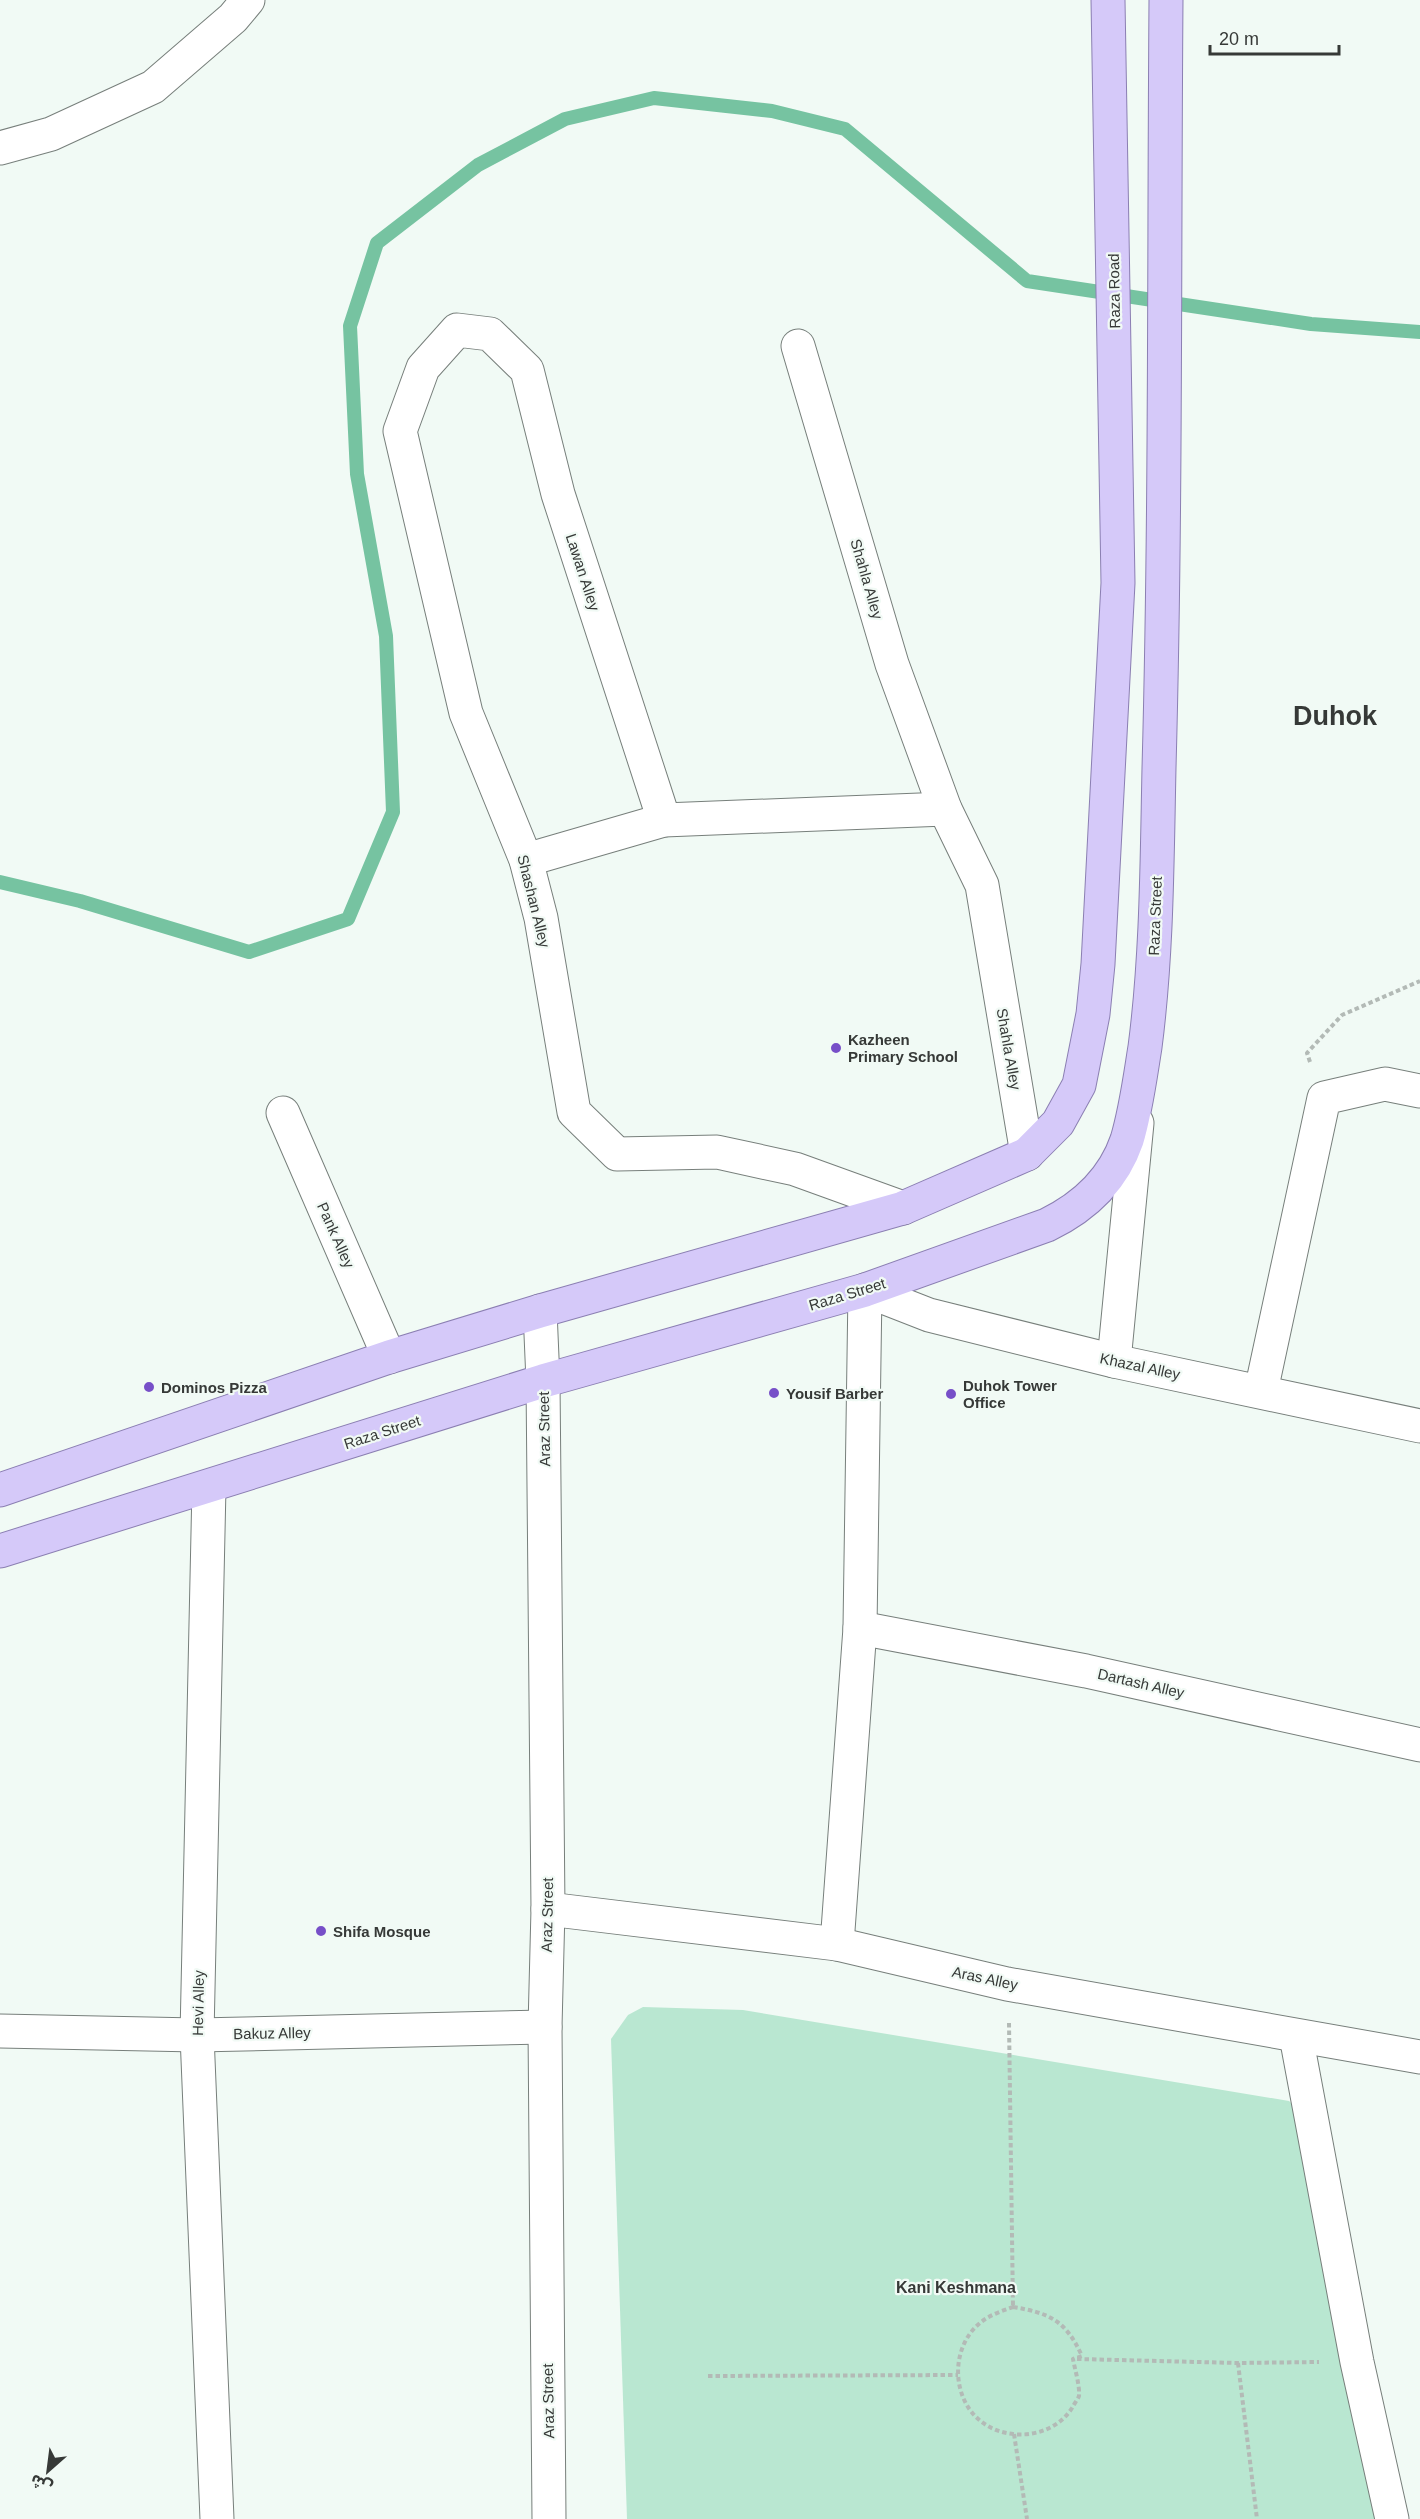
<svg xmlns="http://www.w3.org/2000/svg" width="1420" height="2519" font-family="Arial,'Noto Sans Arabic',sans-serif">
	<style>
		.green { fill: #b9e7d1 }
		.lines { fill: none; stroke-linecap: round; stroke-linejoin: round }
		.stream { stroke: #76c3a1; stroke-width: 14 }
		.minor-casing { stroke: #777f7b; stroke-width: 35 }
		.major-casing { stroke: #8b7fb2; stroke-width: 35 }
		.path { stroke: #b3bab6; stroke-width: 4; stroke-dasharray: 4.5 3; stroke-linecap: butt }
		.minor { stroke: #fff; stroke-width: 33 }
		.major { stroke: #d5c9f9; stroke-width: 33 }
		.poi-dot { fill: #774fc8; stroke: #f1faf5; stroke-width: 2 }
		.labels { text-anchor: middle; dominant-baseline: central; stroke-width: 4.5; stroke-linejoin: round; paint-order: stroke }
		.street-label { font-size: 15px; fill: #363937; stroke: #f1faf5 }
		.poi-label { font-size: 15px; font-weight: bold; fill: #363937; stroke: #f1faf5; text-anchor: start }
		.neighbourhood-label { font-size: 16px; font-weight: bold; fill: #363937; stroke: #f1faf5 }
		.town-label { font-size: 27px; font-weight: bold; fill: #363937; stroke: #f1faf5 }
	</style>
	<rect width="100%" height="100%" fill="#f1faf5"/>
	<!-- green -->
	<polygon class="green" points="643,2007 743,2010 1289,2101 1308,2119 1387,2519 627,2519 611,2039 628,2015"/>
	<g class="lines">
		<!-- stream -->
		<polyline class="stream" points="0,882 80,901 249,952 348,919 393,812 386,636 357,474 350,326 377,243 478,165 565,119 654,98 772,111 845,129 1027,281 1311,324 1420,332"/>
		<defs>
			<g id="minor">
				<polyline points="0,148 51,134 153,87 233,18 248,0"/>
				<polyline points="798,346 892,664 945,809 982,885 1027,1154"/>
				<polyline points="664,820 558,494 527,370 490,334 457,330 423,368 400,431 466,713 526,860 541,918 574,1112 617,1154 717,1152 795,1169 903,1208"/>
				<polyline points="526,860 664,820 945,809"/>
				<polyline points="283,1113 389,1357"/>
				<polyline points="540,1311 543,1381 548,1909 545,2027 549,2519"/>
				<polyline points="1114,1361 1137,1123"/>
				<polyline points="1261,1391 1324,1098 1385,1084 1420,1091"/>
				<polyline points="209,1487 197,2035 217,2519"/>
				<polyline points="860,1628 1086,1671 1420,1745"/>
				<polyline points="548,1909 837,1944 1007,1984 1420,2057"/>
				<polyline points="837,1944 860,1628 865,1290 929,1315 1114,1361 1420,1426"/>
				<polyline points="0,2031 197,2035 545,2027"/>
				<polyline points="1296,2036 1357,2362 1392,2519"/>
			</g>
			<g id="major">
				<polyline points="0,1490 389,1357 540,1311 903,1208 1027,1154 1058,1123 1079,1085 1093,1014 1098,964 1118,583 1108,0"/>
				<path d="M0,1551L543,1381L865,1290L1047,1225C1084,1207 1113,1181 1127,1140C1136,1110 1140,1078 1145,1047C1157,955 1157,861 1159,768C1166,512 1164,256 1166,0"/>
			</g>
		</defs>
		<!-- minor casing -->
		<use href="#minor" class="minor-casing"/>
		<!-- major casing -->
		<use href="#major" class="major-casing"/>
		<!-- path -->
		<g class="path">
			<polyline points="1310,1062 1307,1053 1342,1015 1420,981"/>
			<polyline points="1009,2023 1013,2307"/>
			<path d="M1013,2307C1050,2313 1066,2321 1082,2356L1073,2359C1075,2370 1080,2386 1079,2396C1078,2399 1074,2404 1072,2408C1052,2440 1002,2443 976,2417C951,2392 952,2346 980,2323C989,2315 1002,2311 1013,2307Z"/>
			<polyline points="1077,2359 1238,2363 1319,2362"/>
			<polyline points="1238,2363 1257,2519"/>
			<polyline points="708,2376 958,2375"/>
			<polyline points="1014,2434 1027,2519"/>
		</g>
		<!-- minor -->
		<use href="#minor" class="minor"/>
		<!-- major -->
		<use href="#major" class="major"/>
	</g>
	<!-- markers -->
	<g class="poi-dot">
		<circle cx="836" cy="1048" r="6"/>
		<circle cx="149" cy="1387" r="6"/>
		<circle cx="774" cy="1393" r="6"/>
		<circle cx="951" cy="1394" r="6"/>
		<circle cx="321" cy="1931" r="6"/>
	</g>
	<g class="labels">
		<!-- street labels -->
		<g class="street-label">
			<text transform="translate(1114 291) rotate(-91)">Raza Road</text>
			<text transform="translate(583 572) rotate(72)">Lawan Alley</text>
			<text transform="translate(867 579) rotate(74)">Shahla Alley</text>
			<text transform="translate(534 901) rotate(76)">Shashan Alley</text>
			<text transform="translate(1155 916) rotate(-88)">Raza Street</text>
			<text transform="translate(1009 1049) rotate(80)">Shahla Alley</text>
			<text transform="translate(336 1235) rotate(66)">Pank Alley</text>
			<text transform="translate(847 1294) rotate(-17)">Raza Street</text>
			<text transform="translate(1140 1366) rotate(12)">Khazal Alley</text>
			<text transform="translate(544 1429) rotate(-91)">Araz Street</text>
			<text transform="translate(382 1432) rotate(-18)">Raza Street</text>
			<text transform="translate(1141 1683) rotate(13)">Dartash Alley</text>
			<text transform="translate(547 1915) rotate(-89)">Araz Street</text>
			<text transform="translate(985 1978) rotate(12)">Aras Alley</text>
			<text transform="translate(198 2003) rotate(-89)">Hevi Alley</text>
			<text transform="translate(272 2033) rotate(-1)">Bakuz Alley</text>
			<text transform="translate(548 2401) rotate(-91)">Araz Street</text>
		</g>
		<!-- poi labels -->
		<g class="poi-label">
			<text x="848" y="1039">Kazheen<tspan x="848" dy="17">Primary School</tspan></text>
			<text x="963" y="1385">Duhok Tower<tspan x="963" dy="17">Office</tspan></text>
			<text x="161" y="1387">Dominos Pizza</text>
			<text x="786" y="1393">Yousif Barber</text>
			<text x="333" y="1931">Shifa Mosque</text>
		</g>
		<!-- neighbourhood labels -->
		<g class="neighbourhood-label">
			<text x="956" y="2287">Kani Keshmana</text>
		</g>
		<!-- town labels -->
		<g class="town-label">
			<text x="1335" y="716">Duhok</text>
		</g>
	</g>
	<!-- north arrow -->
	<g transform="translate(48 2471) rotate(208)" stroke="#f1faf5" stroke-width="4.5" paint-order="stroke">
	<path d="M0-4.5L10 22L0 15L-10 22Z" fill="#363937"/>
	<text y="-9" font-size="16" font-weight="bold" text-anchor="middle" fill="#363937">ش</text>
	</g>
	<!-- scale -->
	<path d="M1210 45v9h129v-9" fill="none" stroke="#363937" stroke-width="3"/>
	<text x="1219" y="45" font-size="18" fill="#363937" stroke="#f1faf5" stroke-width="4.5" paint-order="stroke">20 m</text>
</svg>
